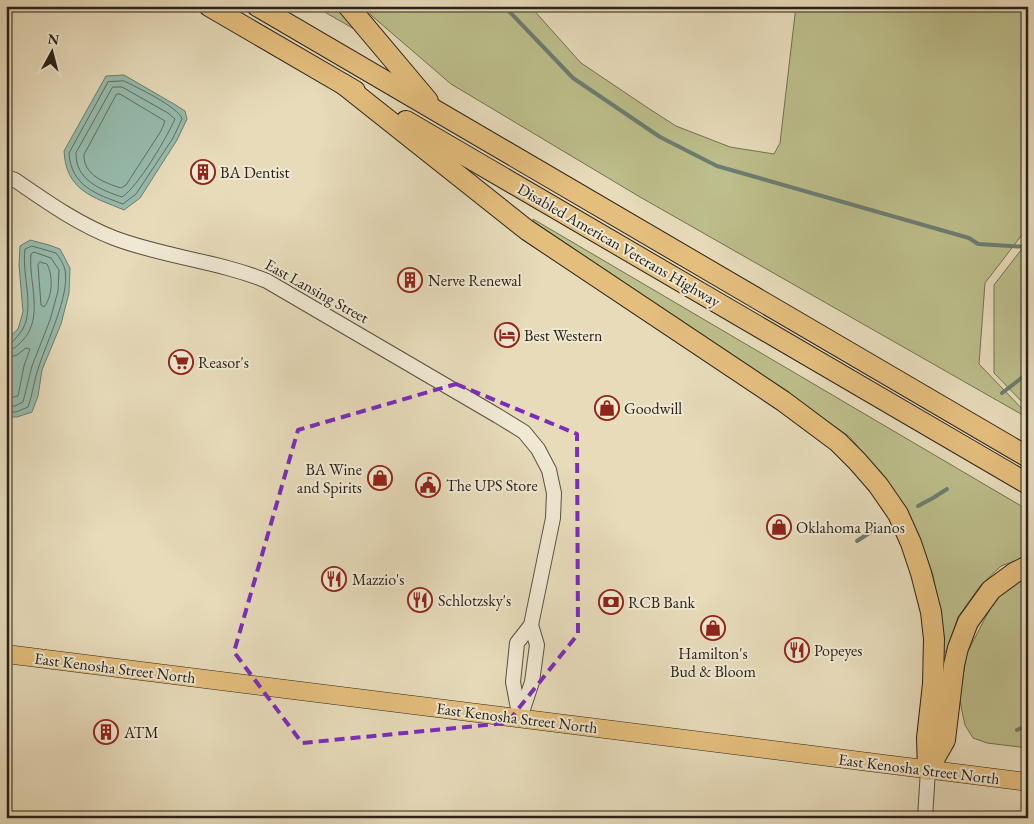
<svg xmlns="http://www.w3.org/2000/svg" width="1034" height="824" font-family="'EB Garamond',serif">
	<style>
		.green { fill: #bcbe8b; stroke: #727052 }
		.water { fill: #97bbad; stroke: #6b7d71 }
		.lines { fill: none; stroke-linecap: round; stroke-linejoin: round }
		.shore { stroke: #606e62; stroke-width: 1 }
		.stream { stroke: #6b7d71; stroke-width: 4 }
		.minor-casing { stroke: #585040; stroke-width: 16 }
		.major-casing { stroke: #292118; stroke-width: 19 }
		.highway-casing { stroke: #292118; stroke-width: 22 }
		.minor { stroke: #efe8d2; stroke-width: 14 }
		.major { stroke: #e4be7d; stroke-width: 18 }
		.highway { stroke: #e4be7d; stroke-width: 20 }
		.marked { fill: none; stroke: #7b2cbf; stroke-width: 4; stroke-dasharray: 10 6; stroke-linejoin: round }
		.labels { text-anchor: middle; dominant-baseline: central; stroke-width: 4; stroke-linejoin: round; paint-order: stroke }
		.poi-label { font-size: 16px; fill: #292118; stroke: #efe8d2; text-anchor: start }
		.street-label { font-size: 16px; fill: #292118; stroke: #efe8d2 }
	</style>
	<rect width="100%" height="100%" fill="#e7dbba"/>
	<filter id="stains"><feTurbulence type="fractalNoise" baseFrequency=".004" numOctaves="4"/><feColorMatrix values="0 0 0 0 .2 0 0 0 0 .09 0 0 0 0 .02 0 0 0 .5 -.17"/></filter>
	<radialGradient id="worn" r=".72"><stop offset=".6" stop-color="#630" stop-opacity="0"/><stop offset="1" stop-color="#630" stop-opacity=".3"/></radialGradient>
	<!-- green -->
	<g class="green">
		<polygon points="314,6 340,6 356,30"/>
		<polygon points="364,6 530,6 581,63 651,110 676,126 730,147 774,154 780,143 796,6 1028,6 1028,227 985,283 979,364 1028,415 1028,418 640,197 451,84 372,16"/>
		<polygon points="533,219 1028,510 1028,556 1001,566 980,586 958,617 946,652 942,652 940,614 933,575 918,533 893,489 850,437 651,301 533,226"/>
		<polygon points="1028,241 1028,408 994,373 994,285"/>
		<polygon points="1028,578 1028,748 987,743 973,738 965,725 959,697 967,653 992,605 1007,588"/>
	</g>
	<!-- water -->
	<g class="water">
		<path d="M124,75L174,104L185,111L187,119L177,140L140,198L124,210C93,197 66,191 64,151L106,76Z"/>
		<polygon points="30,240 49,245 60,249 70,268 69,293 61,324 42,370 38,396 32,412 17,417 6,417 6,340 18,329 23,312 19,265 20,246"/>
	</g>
	<g class="lines">
		<!-- shore -->
		<g class="shore">
			<path d="M124,81C136,87 179,107 182,119L173,138L136,194L123,204C96,194 71,186 69,153L108,82Z"/>
			<path d="M113,87H122L168,113L175,119C167,137 138,187 122,197C101,190 75,180 76,153Z"/>
			<path d="M117,94H120L165,121L161,131L126,185L121,188C105,183 83,175 84,155Z"/>
			<path d="M40,262L47,264C53,275 53,296 44,307L41,305L38,265Z"/>
			<path d="M6,344C11,343 13,342 16,338C39,316 21,278 25,249L32,246L56,253C59,257 64,264 65,270C70,295 47,341 39,366C34,379 33,394 28,407L16,412H6"/>
			<path d="M6,350C14,350 17,346 22,341C45,318 28,281 31,254L34,252L51,258L59,270L58,291L50,320L32,366L23,402L15,406H6"/>
			<polyline points="6,358 17,355 26,348 30,349 24,366 18,396 6,399"/>
		</g>
		<!-- stream -->
		<g class="stream">
			<polyline points="504,6 573,78 660,137 717,166 969,238 978,244 1028,247"/>
			<polyline points="1002,393 1028,373"/>
			<polyline points="918,506 933,498 947,489"/>
			<polyline points="857,541 880,526"/>
			<polyline points="1017,730 1028,725"/>
		</g>
		<defs>
			<g id="minor">
				<path d="M6,177L15,180C47,202 78,224 114,238C164,257 218,261 267,281L498,416L524,432L538,449L549,470L554,493L553,518L531,625L517,643L513,682L520,719"/>
				<polyline points="520,718 532,682 537,645 531,625"/>
				<polyline points="925,818 928,770"/>
			</g>
			<polyline id="major" points="6,654 1028,782"/>
			<g id="highway">
				<polyline points="209,6 355,91"/>
				<polyline points="257,6 1028,457"/>
				<polyline points="348,6 428,101"/>
				<polyline points="343,84 527,230 783,401 838,442 857,461 878,485 898,514 911,543 921,573 931,612 934,639 933,684 927,738 928,770"/>
				<polyline points="406,121 1028,484"/>
				<polyline points="928,770 945,740 954,665 958,648 968,622 991,590 1014,573 1028,566"/>
			</g>
		</defs>
		<!-- minor casing -->
		<use href="#minor" class="minor-casing"/>
		<!-- major casing -->
		<use href="#major" class="major-casing"/>
		<!-- highway casing -->
		<use href="#highway" class="highway-casing"/>
		<!-- minor -->
		<use href="#minor" class="minor"/>
		<!-- major -->
		<use href="#major" class="major"/>
		<!-- highway -->
		<use href="#highway" class="highway"/>
	</g>
	<!-- marked area -->
	<path class="marked" d="M456,384L577,434L578,634L507,723L302,743L234,652L298,430Z"/>
	<!-- icons -->
	<defs>
		<symbol id="building-ring" viewBox="-11 -11 22 22"><circle r="9.5" fill="#efe8d2" stroke="#8f2418" stroke-width="1.5"/><path d="M-4-6H4V6H1V3H-1V6H-4ZM-2.5-4.3h1.7v1.8h-1.7ZM.8-4.3h1.7v1.8H.8ZM-2.5-1h1.7V.8h-1.7ZM.8-1h1.7V.8H.8Z" fill="#8f2418"/></symbol>
		<symbol id="hotel-ring" viewBox="-11 -11 22 22"><circle r="9.5" fill="#efe8d2" stroke="#8f2418" stroke-width="1.5"/><path d="M-6-4.5h1.5V1H6V5H4.5V3h-9V5H-6ZM-4 0a1.8 1.8 0 1 1 3.6 0ZM.5 0V-2.5h3Q6-2.5 6 0Z" fill="#8f2418"/></symbol>
		<symbol id="supermarket-ring" viewBox="-11 -11 22 22"><circle r="9.5" fill="#efe8d2" stroke="#8f2418" stroke-width="1.5"/><path d="M-6-5.5h2.5l.6 2H6L4.5 2H-2.5L-4.4-4H-6ZM-1.5 3.2a1.3 1.3 0 1 0 .1 0ZM3 3.2a1.3 1.3 0 1 0 .1 0Z" fill="#8f2418"/></symbol>
		<symbol id="shop-ring" viewBox="-11 -11 22 22"><circle r="9.5" fill="#efe8d2" stroke="#8f2418" stroke-width="1.5"/><path d="M-5-2.5h2.3a2.7 3.5 0 0 1 5.4 0H5L5.5 6h-11ZM-1.5-2.5h3a1.5 2.3 0 0 0-3 0Z" fill="#8f2418"/></symbol>
		<symbol id="civic-ring" viewBox="-11 -11 22 22"><circle r="9.5" fill="#efe8d2" stroke="#8f2418" stroke-width="1.5"/><path d="M-.6-6.5H3V-4.5H.6V-3L4-1V1h2V6H-6V1h2V-1L-.6-3ZM-1.2 2.5V6h2.4V2.5Z" fill="#8f2418"/></symbol>
		<symbol id="restaurant-ring" viewBox="-11 -11 22 22"><circle r="9.5" fill="#efe8d2" stroke="#8f2418" stroke-width="1.5"/><path d="M-5-6h1v4h1v-4h1v4h1v-4h1v5L-1.5 .5V6h-2V.5L-5-1ZM5-6V6H3V1.5H1.5Q1.5-4 5-6Z" fill="#8f2418"/></symbol>
		<symbol id="bank-ring" viewBox="-11 -11 22 22"><circle r="9.5" fill="#efe8d2" stroke="#8f2418" stroke-width="1.5"/><path d="M-6-4H6V4H-6ZM0-2.3a2.3 2.3 0 1 0 0 4.6a2.3 2.3 0 1 0 0-4.6Z" fill="#8f2418"/></symbol>
	</defs>
	<g fill-rule="evenodd">
		<use href="#building-ring" x="189" y="158" width="28" height="28"/>
		<use href="#building-ring" x="396" y="266" width="28" height="28"/>
		<use href="#hotel-ring" x="493" y="321" width="28" height="28"/>
		<use href="#supermarket-ring" x="167" y="348" width="28" height="28"/>
		<use href="#shop-ring" x="593" y="394" width="28" height="28"/>
		<use href="#shop-ring" x="366" y="464" width="28" height="28"/>
		<use href="#civic-ring" x="414" y="471" width="28" height="28"/>
		<use href="#shop-ring" x="765" y="513" width="28" height="28"/>
		<use href="#restaurant-ring" x="320" y="565" width="28" height="28"/>
		<use href="#restaurant-ring" x="406" y="586" width="28" height="28"/>
		<use href="#bank-ring" x="597" y="588" width="28" height="28"/>
		<use href="#shop-ring" x="699" y="614" width="28" height="28"/>
		<use href="#restaurant-ring" x="783" y="636" width="28" height="28"/>
		<use href="#building-ring" x="92" y="718" width="28" height="28"/>
	</g>
	<g class="labels">
		<!-- poi labels -->
		<g class="poi-label">
			<text x="220" y="172">BA Dentist</text>
			<text x="428" y="280">Nerve Renewal</text>
			<text x="524" y="335">Best Western</text>
			<text x="198" y="362">Reasor's</text>
			<text x="624" y="408">Goodwill</text>
			<text x="362" y="469" text-anchor="end">BA Wine<tspan x="362" dy="18">and Spirits</tspan></text>
			<text x="446" y="485">The UPS Store</text>
			<text x="796" y="527">Oklahoma Pianos</text>
			<text x="352" y="579">Mazzio's</text>
			<text x="438" y="600">Schlotzsky's</text>
			<text x="628" y="602">RCB Bank</text>
			<text x="814" y="650">Popeyes</text>
			<text x="713" y="653" text-anchor="middle">Hamilton's<tspan x="713" dy="18">Bud &amp; Bloom</tspan></text>
			<text x="124" y="732">ATM</text>
		</g>
		<!-- street labels -->
		<g class="street-label">
			<text transform="translate(619 245) rotate(30)">Disabled American Veterans Highway</text>
			<text transform="translate(317 291) rotate(29)">East Lansing Street</text>
			<text transform="translate(115 668) rotate(7)">East Kenosha Street North</text>
			<text transform="translate(517 718) rotate(7)">East Kenosha Street North</text>
			<text transform="translate(919 769) rotate(7)">East Kenosha Street North</text>
		</g>
	</g>
	<!-- margin -->
	<rect width="1034" height="824" fill="none" stroke="#e7dbba" stroke-width="25"/>
	<rect x="8" y="8" width="1019" height="809" fill="none" stroke="#292118" stroke-width="2.5"/>
	<rect x="12" y="12" width="1009" height="799" fill="none" stroke="#292118"/>
	<!-- north arrow -->
	<g transform="translate(52 52) rotate(7)" stroke="#efe8d2" stroke-width="4" paint-order="stroke">
	<path d="M0-4L9 19L0 12L-9 19Z" fill="#292118"/>
	<text y="-8" font-size="14" font-weight="bold" text-anchor="middle" fill="#292118">N</text>
	</g>
	<rect width="100%" height="100%" filter="url(#stains)"/>
	<rect width="100%" height="100%" fill="url(#worn)"/>
</svg>
